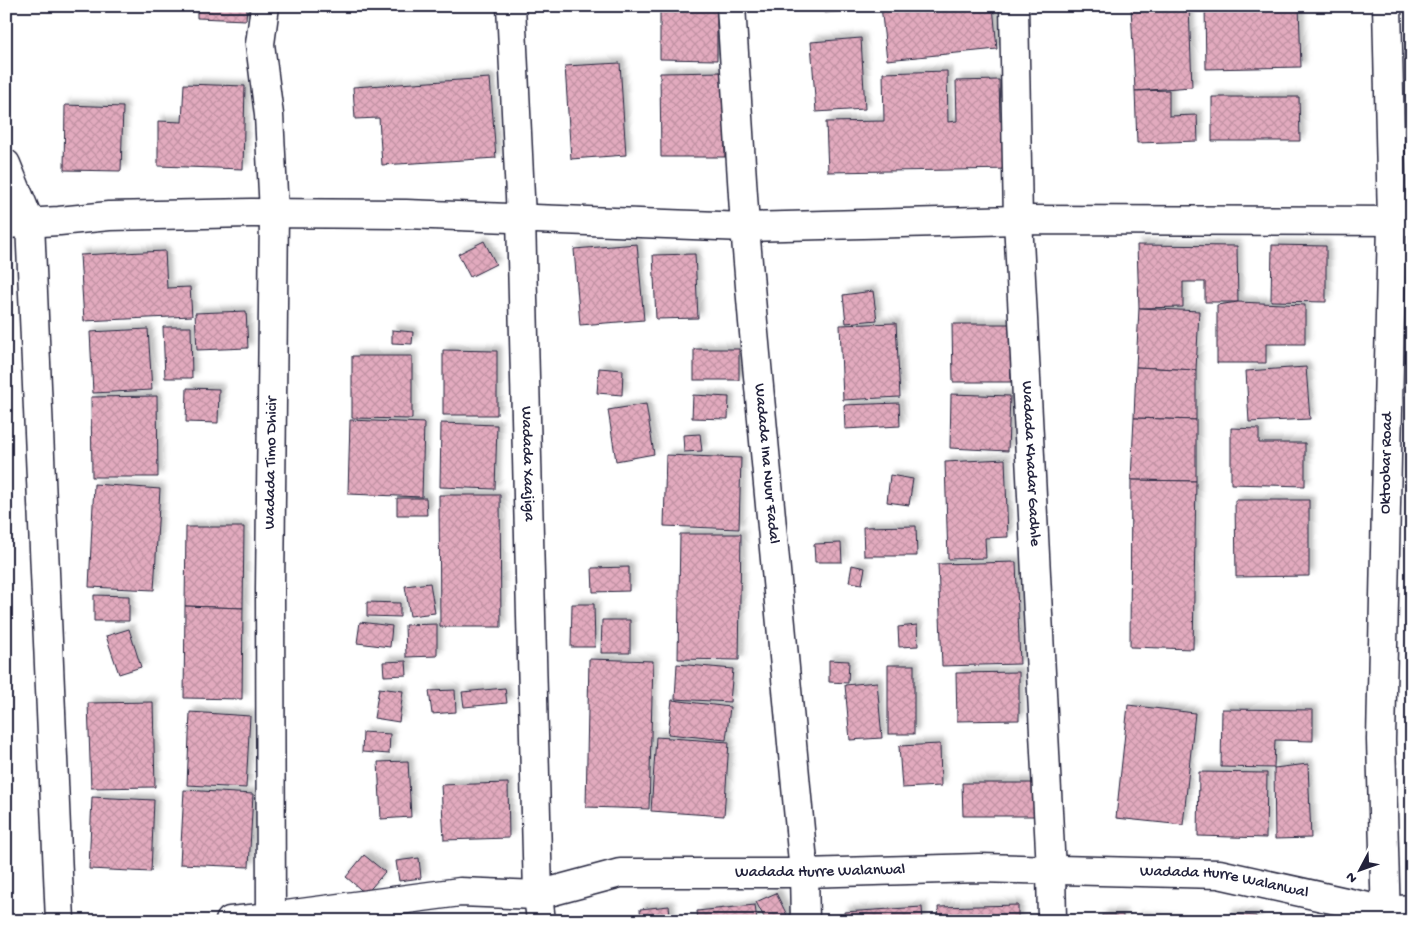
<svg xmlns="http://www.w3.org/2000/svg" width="1418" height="927" font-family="'Gochi Hand',sans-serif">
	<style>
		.building { fill: url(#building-cross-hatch); stroke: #22223b; filter: url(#shadow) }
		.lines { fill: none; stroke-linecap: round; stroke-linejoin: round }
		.minor-casing { stroke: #22223b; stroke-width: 31 }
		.tertiary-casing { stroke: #22223b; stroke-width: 31 }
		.minor { stroke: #fff; stroke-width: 28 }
		.tertiary { stroke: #fff; stroke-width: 28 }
		.labels { text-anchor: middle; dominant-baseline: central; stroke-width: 5; stroke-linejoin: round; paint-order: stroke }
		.street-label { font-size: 16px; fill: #22223b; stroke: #fff }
	</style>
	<defs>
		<pattern id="building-cross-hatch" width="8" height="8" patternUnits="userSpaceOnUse" patternTransform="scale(1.25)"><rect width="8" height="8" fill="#e2aabe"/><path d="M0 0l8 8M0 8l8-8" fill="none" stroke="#c292a4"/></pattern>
		<filter id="shadow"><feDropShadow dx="4.5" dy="-4.5" stdDeviation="2.5" flood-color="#0004"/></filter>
	</defs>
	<rect width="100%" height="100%" fill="#fff"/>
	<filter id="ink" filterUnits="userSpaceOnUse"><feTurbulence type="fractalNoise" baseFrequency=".02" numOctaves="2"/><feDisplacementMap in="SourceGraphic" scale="10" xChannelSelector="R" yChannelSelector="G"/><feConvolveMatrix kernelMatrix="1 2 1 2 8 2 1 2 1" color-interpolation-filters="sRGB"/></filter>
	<g filter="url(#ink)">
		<!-- building -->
		<g class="building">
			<polygon points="197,6 247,6 246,20 197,18"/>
			<polygon points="660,6 717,6 717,60 660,59"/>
			<polygon points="824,6 860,6 860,10 825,13"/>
			<polygon points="881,6 993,6 997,49 887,60"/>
			<polygon points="1131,6 1189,6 1192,87 1135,91"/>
			<polygon points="1205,6 1299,6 1301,67 1206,69"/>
			<polygon points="861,38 865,109 816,112 811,42"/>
			<polygon points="620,63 626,155 571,159 565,66"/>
			<polygon points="947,71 948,122 957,121 956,81 999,80 1000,121 1012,120 1014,169 828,172 826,122 884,121 883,73"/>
			<polygon points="724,72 725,157 661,157 660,73"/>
			<polygon points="490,78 496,158 382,165 379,118 355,119 353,87"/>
			<polygon points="184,84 245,86 243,169 158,166 158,121 182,122"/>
			<polygon points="1169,90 1169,116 1197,115 1198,141 1137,143 1135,91"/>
			<polygon points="1212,97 1299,97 1300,141 1212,141"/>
			<polygon points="65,105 123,107 121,171 64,170"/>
			<polygon points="484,241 496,264 470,277 458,254"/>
			<polygon points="637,244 644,320 580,325 574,249"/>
			<polygon points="1137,245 1237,246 1238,302 1205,302 1205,282 1183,282 1183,307 1139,308"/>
			<polygon points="1272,245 1326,246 1326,302 1271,301"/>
			<polygon points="165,251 167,288 190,287 192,316 84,321 80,255"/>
			<polygon points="695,254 698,318 656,319 653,255"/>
			<polygon points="873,291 877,320 846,323 843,295"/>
			<polygon points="1238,302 1305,305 1305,344 1266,344 1266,363 1217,363 1217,305"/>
			<polygon points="1139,308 1199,311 1196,370 1136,367"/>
			<polygon points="246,311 248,348 197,350 195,313"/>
			<polygon points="896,323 900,397 843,400 840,325"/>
			<polygon points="952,324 1010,324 1011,382 953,382"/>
			<polygon points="163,327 191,327 192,378 165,378"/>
			<polygon points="148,329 152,390 93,393 90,332"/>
			<polygon points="392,330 413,332 412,344 392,343"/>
			<rect x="694" y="349" width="45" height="31"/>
			<polygon points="443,350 497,351 497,415 443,415"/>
			<polygon points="352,356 412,356 412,419 352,418"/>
			<polygon points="1136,367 1196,370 1196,420 1134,418"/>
			<polygon points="1306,367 1310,419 1249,422 1246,371"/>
			<polygon points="599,368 623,370 622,395 597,393"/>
			<polygon points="187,388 219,389 218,423 186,422"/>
			<polygon points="951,394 1010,396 1008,451 950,448"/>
			<polygon points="693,395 729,397 728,419 692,418"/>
			<polygon points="157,396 158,477 92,477 91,397"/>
			<polygon points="899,403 900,426 845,429 844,405"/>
			<polygon points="646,404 654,454 616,461 608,410"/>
			<polygon points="1134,418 1196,420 1196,481 1131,480"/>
			<polygon points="350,420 424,423 422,497 348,494"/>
			<polygon points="441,423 497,425 495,489 440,487"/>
			<polygon points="1231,428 1259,429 1259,443 1305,443 1305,486 1231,484"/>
			<polygon points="700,434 702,451 684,452 683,435"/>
			<polygon points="666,455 741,458 739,529 664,526"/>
			<polygon points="1005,459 1008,537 985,538 986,558 948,559 945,462"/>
			<polygon points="890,475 913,479 909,505 887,502"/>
			<polygon points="1131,480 1196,481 1193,649 1130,647"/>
			<polygon points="94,484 160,489 154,590 89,587"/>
			<polygon points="439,495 500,495 501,627 440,627"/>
			<polygon points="397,498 426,498 427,515 397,515"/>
			<polygon points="1235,500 1309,500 1309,576 1236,577"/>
			<polygon points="916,526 917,556 864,556 863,527"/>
			<polygon points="186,527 244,527 243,608 185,606"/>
			<polygon points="680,534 741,534 739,660 678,659"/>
			<polygon points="841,543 842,562 815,562 814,544"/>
			<polygon points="1016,562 1020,664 942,666 938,564"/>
			<polygon points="852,565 865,568 862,584 849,582"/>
			<polygon points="629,567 629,591 593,592 592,568"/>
			<polygon points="430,583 435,613 410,616 405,586"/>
			<polygon points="94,595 129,596 129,621 94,621"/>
			<polygon points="367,602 400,603 400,617 367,616"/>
			<polygon points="572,604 594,604 595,647 571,647"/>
			<polygon points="185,606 243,608 242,699 184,698"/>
			<polygon points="602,620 630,620 630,653 601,653"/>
			<polygon points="360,622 392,626 390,647 357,643"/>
			<polygon points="437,624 437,656 406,657 405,625"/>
			<polygon points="917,625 918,646 899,647 898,627"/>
			<polygon points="129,629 141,667 119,674 106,636"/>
			<polygon points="589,659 653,661 649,809 586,807"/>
			<polygon points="829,660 849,661 848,683 829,682"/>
			<polygon points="406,661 407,675 384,676 383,662"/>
			<polygon points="677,664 733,669 730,702 675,699"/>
			<rect x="888" y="665" width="26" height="69"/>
			<polygon points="1019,672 1019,720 957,721 956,673"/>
			<polygon points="877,682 882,738 850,740 845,685"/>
			<polygon points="379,688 403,691 399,722 374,718"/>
			<polygon points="505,688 507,703 464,707 462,692"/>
			<polygon points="455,690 456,712 432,714 429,691"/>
			<polygon points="672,700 730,707 726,740 668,734"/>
			<polygon points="153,702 155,787 91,788 88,703"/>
			<polygon points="1128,705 1195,713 1183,825 1116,818"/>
			<polygon points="1222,709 1313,710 1313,741 1275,740 1274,768 1221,767"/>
			<polygon points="190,712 250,716 246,788 187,785"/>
			<polygon points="363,732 390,734 389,754 362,752"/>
			<polygon points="656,737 729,742 724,816 651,811"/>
			<polygon points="940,744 941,786 902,788 899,746"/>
			<polygon points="408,761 411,817 381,819 378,762"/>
			<polygon points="1308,764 1311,838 1275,839 1274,768"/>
			<polygon points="1199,772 1267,773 1266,838 1198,836"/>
			<polygon points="508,783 509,838 444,840 441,785"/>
			<polygon points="962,783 1035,783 1035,816 963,816"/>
			<polygon points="184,790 253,794 249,867 180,864"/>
			<polygon points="92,797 154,800 151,872 89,869"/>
			<polygon points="364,855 385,872 366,894 346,877"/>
			<polygon points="419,858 421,878 399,881 396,861"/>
			<polygon points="776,893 789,919 766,921 756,902"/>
			<polygon points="755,905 757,921 698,921 697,911"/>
			<polygon points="1018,905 1018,921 939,921 938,907"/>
			<polygon points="669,906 671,921 641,921 640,909"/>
			<polygon points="922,907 923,921 845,921 844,912"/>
			<polygon points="1229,914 1256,916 1256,921 1228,921"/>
			<rect x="1102" y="915" width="21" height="6"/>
			<polygon points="1137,917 1181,921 1137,921"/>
		</g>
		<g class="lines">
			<defs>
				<g id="minor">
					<polyline points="265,6 260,44 269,115 274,213 270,589 271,921"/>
					<path id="s1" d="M511,6L521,218L538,895L541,921"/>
					<path id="s2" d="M731,6L745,227L753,322L804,873L805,921"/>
					<path id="s3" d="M1014,6L1018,220L1051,870L1052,921"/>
					<polyline points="6,164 30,223 60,921"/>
					<polyline points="6,224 59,221 109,216 251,213 406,214 745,227 1018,220 1412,221"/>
					<path id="s4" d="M230,921L271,917L460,892L538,895L620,873H804L979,868L1219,874L1386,911L1412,909"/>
				</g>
				<g id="tertiary">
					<path id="s5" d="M1386,921L1381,740L1392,221L1387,6"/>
				</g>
			</defs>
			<!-- minor casing -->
			<use href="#minor" class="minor-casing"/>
			<!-- tertiary casing -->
			<use href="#tertiary" class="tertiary-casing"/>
			<!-- minor -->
			<use href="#minor" class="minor"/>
			<!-- tertiary -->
			<use href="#tertiary" class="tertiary"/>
		</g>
	</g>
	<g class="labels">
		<!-- street labels -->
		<g class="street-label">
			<text transform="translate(272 463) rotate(-89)">Wadada Timo Dhicir</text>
			<text stroke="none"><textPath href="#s1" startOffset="458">Wadada Xaajiga</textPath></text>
			<text stroke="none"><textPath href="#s2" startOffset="459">Wadada Ina Nuur Fadal</textPath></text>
			<text stroke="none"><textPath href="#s3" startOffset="458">Wadada Khadar Gadhle</textPath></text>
			<text stroke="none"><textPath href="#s5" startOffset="458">Oktoobar Road</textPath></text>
			<text stroke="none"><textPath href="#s4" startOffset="595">Wadada Hurre Walanwal</textPath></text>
			<text stroke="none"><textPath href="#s4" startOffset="1000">Wadada Hurre Walanwal</textPath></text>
		</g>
	</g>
	<!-- margin -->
	<rect width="1418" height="927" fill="none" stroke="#fff" stroke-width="25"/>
	<rect x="12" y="12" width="1393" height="902" fill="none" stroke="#22223b" stroke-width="2" filter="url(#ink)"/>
	<!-- north arrow -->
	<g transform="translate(1360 870) rotate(229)" stroke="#ffffff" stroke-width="4" paint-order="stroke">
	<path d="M0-4L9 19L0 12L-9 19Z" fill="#22223b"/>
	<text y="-8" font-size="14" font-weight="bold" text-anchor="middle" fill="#22223b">N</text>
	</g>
</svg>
